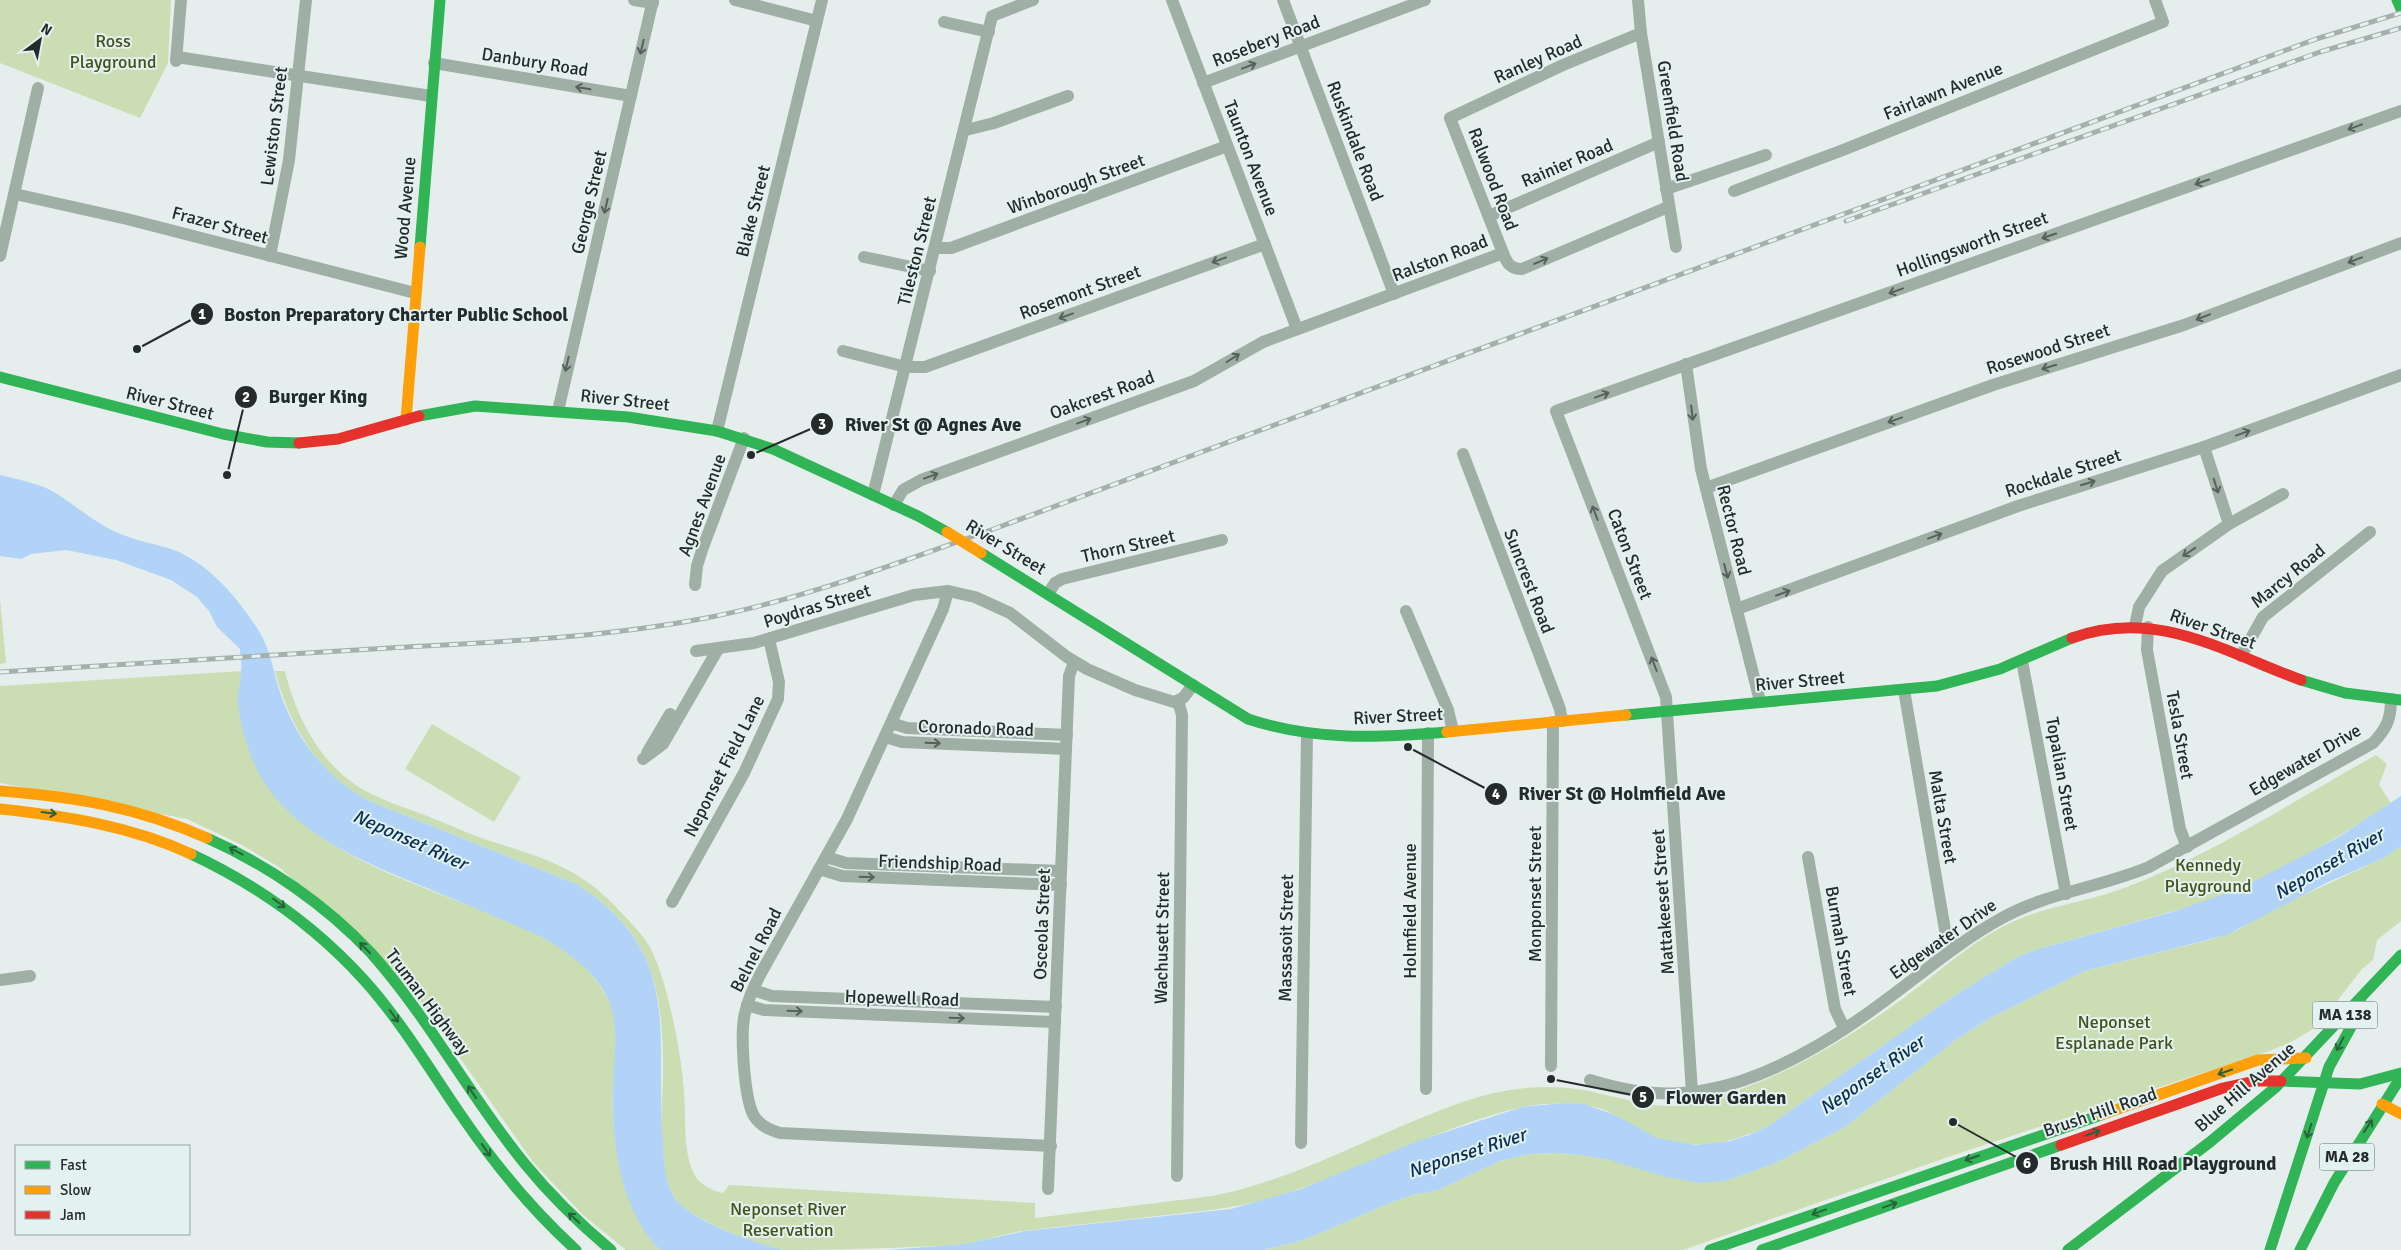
<svg xmlns="http://www.w3.org/2000/svg" width="2401" height="1250" font-family="Signika,sans-serif">
	<style>
		.green { fill: #cbddb3 }
		.water { fill: #b2d3f8 }
		.lines { fill: none; stroke-linecap: round; stroke-linejoin: round }
		.street { stroke: #9fafa6; stroke-width: 12 }
		.fast { stroke: #30b455; stroke-width: 11 }
		.slow { stroke: #ff9f0a; stroke-width: 11 }
		.jam { stroke: #e5322d; stroke-width: 11 }
		.rail-casing { stroke: #a5afab; stroke-width: 5 }
		.rail { stroke: #e3f1f0; stroke-width: 3; stroke-dasharray: 9; stroke-linecap: butt }
		.slow-bridge { stroke: #ff9f0a; stroke-width: 11 }
		.oneway { stroke: #56605c }
		.oneway2 { stroke: #29623b }
		.labels { text-anchor: middle; dominant-baseline: central; stroke-width: 4; stroke-linejoin: round; paint-order: stroke }
		.shield { fill: #e3f1f0; stroke: #5e6665; stroke-width: 1 }
		.shield-label { font-size: 16px; font-weight: bold; fill: #252b2a }
		.park-label { font-size: 18px; fill: #425318; stroke: #e3f1f0 }
		.street-label { font-size: 18px; fill: #252b2a; stroke: #e3f1f0 }
		.water-label { font-size: 19px; font-style: italic; fill: #093059; stroke: #e3f1f0 }
		.leader { fill: none; stroke: #252b2a; stroke-width: 2 }
		.callout-dot { fill: #252b2a; stroke: #e3f1f0; stroke-width: 2 }
		.mark-label { font-size: 15px; text-anchor: middle; font-weight: bold; fill: #fff }
		.callout-label { font-size: 19px; text-anchor: middle; font-weight: bold; fill: #252b2a; stroke: #e3f1f0; stroke-width: 4; stroke-linejoin: round; paint-order: stroke }
	</style>
	<rect width="100%" height="100%" fill="#e6eeed"/>
	<!-- green -->
	<g class="green">
		<polygon points="0,0 171,0 168,63 140,118 0,63"/>
		<polygon points="0,599 6,663 0,664"/>
		<path d="M242,671C239,685 241,699 242,714C254,843 404,876 502,919C527,930 555,940 576,958C589,970 605,990 611,1006C619,1028 614,1062 613,1086C611,1134 618,1165 636,1209C643,1226 647,1237 660,1250H626L583,1215L533,1162L416,995L279,867L242,845L187,819L0,783V686Z"/>
		<path d="M275,671H285C296,717 321,766 364,790C384,801 406,808 427,816C448,824 469,834 490,841C539,856 579,868 615,906C626,918 639,930 648,944C667,975 682,1056 684,1093C686,1118 683,1149 693,1172C698,1184 711,1190 723,1193L729,1185L1035,1203V1218L1212,1196C1279,1183 1341,1152 1404,1125C1433,1113 1463,1100 1494,1093C1520,1087 1551,1085 1577,1089C1618,1095 1654,1113 1696,1103C1774,1083 1837,1046 1901,1000C1934,976 1964,948 2000,928C2039,906 2086,903 2127,887C2215,853 2295,800 2376,755L2387,764L2379,785L2391,803C2335,840 2277,873 2216,899L2035,950L2017,957L1949,999L1770,1125C1730,1145 1682,1154 1641,1131C1626,1123 1612,1111 1595,1107C1566,1101 1534,1103 1506,1111C1427,1133 1354,1173 1275,1197C1236,1209 1197,1211 1157,1216C1112,1222 1067,1225 1023,1231C1003,1234 984,1241 965,1244C947,1246 930,1246 912,1247C871,1249 827,1250 785,1250C763,1248 691,1219 677,1201C665,1186 664,1162 662,1144C660,1119 663,1094 663,1069C663,986 651,930 576,884L372,802C320,778 289,726 275,671Z"/>
		<polygon points="432,724 521,777 494,822 405,769"/>
		<polygon points="2401,846 2401,921 2377,940 2373,960 2362,969 2317,1027 2289,1043 2269,1051 1951,1156 1683,1250 1264,1250 1304,1240 1390,1203 1416,1194 1436,1191 1500,1161 1530,1154 1557,1153 1581,1155 1725,1181 1749,1173 1778,1162 1845,1127 1957,1039 1992,1017 2085,971 2213,939 2238,930 2277,907 2382,859"/>
	</g>
	<!-- water -->
	<g class="water">
		<path d="M0,475C14,478 30,482 44,487C64,496 82,513 101,524C121,537 146,542 168,548C205,559 237,597 257,628C270,647 273,671 280,692C295,738 328,781 372,802L576,884C687,953 654,1039 663,1147C664,1164 666,1188 677,1201C696,1223 755,1243 783,1250H660C620,1210 611,1141 613,1087C613,1061 619,1032 611,1007C602,976 567,951 540,936C503,920 466,904 429,889C361,861 276,829 250,753C244,736 238,716 238,698C238,689 241,680 241,672C242,664 240,656 240,649L217,627L209,611L197,597L171,580L116,560L66,550L31,554L21,559L0,556Z"/>
		<polygon points="2401,796 2401,846 2382,859 2328,882 2227,935 2085,971 1992,1017 1957,1039 1845,1127 1778,1162 1749,1173 1725,1181 1699,1183 1666,1177 1609,1160 1581,1155 1557,1153 1530,1154 1500,1161 1436,1191 1416,1194 1390,1203 1304,1240 1264,1250 887,1250 965,1244 1025,1231 1231,1209 1301,1189 1418,1141 1522,1107 1564,1103 1584,1104 1615,1115 1657,1138 1696,1145 1730,1141 1749,1135 1770,1125 1949,999 2017,957 2035,950 2175,911 2239,889 2337,838"/>
	</g>
	<g class="lines">
		<!-- street -->
		<g class="street">
			<polyline points="634,0 653,3"/>
			<polyline points="735,0 817,21"/>
			<polyline points="1172,0 1297,329"/>
			<polyline points="1283,0 1394,294"/>
			<polyline points="1638,0 1641,33 1676,247"/>
			<polyline points="944,22 989,32"/>
			<path d="M1641,33L1563,65L1450,118L1503,253C1507,263 1510,269 1522,269L1668,207"/>
			<polyline points="177,57 431,96"/>
			<polyline points="176,61 181,0"/>
			<polyline points="434,63 631,96"/>
			<polyline points="1203,83 1425,0"/>
			<polyline points="966,130 994,123 1068,96"/>
			<polyline points="1666,189 1766,155"/>
			<polyline points="1734,191 1843,150 2163,22 2155,0"/>
			<polyline points="15,194 127,219 415,293"/>
			<polyline points="1489,216 1659,142"/>
			<polyline points="935,248 951,248 1227,146"/>
			<polyline points="0,256 38,88"/>
			<polyline points="270,256 289,160 306,0"/>
			<polyline points="864,257 930,271"/>
			<polyline points="843,351 906,367 925,367 1265,244"/>
			<polyline points="1686,364 1701,469 1760,701"/>
			<polyline points="558,411 653,0"/>
			<polyline points="717,431 822,0"/>
			<polyline points="2204,447 2229,524"/>
			<polyline points="1463,454 1560,709 1562,721"/>
			<polyline points="1706,488 1993,385 2184,325 2401,243"/>
			<polyline points="873,495 992,16 1033,0"/>
			<polyline points="894,505 903,490 921,480 1194,381 1263,342 1503,253"/>
			<polyline points="695,585 697,566 702,550 744,438"/>
			<path d="M948,591L943,609L847,819L761,973C754,986 748,999 745,1013C740,1032 744,1099 754,1116C760,1126 770,1130 780,1133L1051,1146"/>
			<polyline points="1048,594 1055,583 1062,579 1222,540"/>
			<polyline points="1737,609 2018,506 2204,447 2401,375"/>
			<polyline points="1406,611 1448,710 1453,731"/>
			<polyline points="2135,626 2139,607 2162,571 2229,524 2283,494"/>
			<polyline points="2148,627 2147,650 2180,829 2187,847"/>
			<polyline points="696,651 754,643 914,595 948,591 975,597 1010,613 1067,657 1087,669 1135,690 1174,702 1183,698 1193,685"/>
			<polyline points="2241,656 2263,617 2370,532"/>
			<polyline points="2022,661 2066,894"/>
			<polyline points="1904,690 1945,930 1955,948"/>
			<polyline points="891,723 907,728 1067,735"/>
			<polyline points="885,737 902,742 1066,749"/>
			<polyline points="647,753 670,714"/>
			<polyline points="643,759 663,744 718,649"/>
			<polyline points="826,857 846,863 1061,871"/>
			<polyline points="1808,857 1835,1009 1844,1028"/>
			<polyline points="819,869 842,876 1061,885"/>
			<polyline points="672,902 744,773 778,699 779,682 769,639"/>
			<polyline points="0,980 30,976"/>
			<polyline points="753,990 772,996 1056,1007"/>
			<polyline points="747,1005 764,1010 1055,1022"/>
			<polyline points="1551,1066 1553,722"/>
			<path d="M1590,1080C1628,1092 1667,1098 1706,1090C1766,1079 1830,1041 1879,1005C1919,976 1958,942 2002,918C2047,893 2101,887 2149,867L2373,743C2387,728 2391,719 2391,699"/>
			<polyline points="1426,1089 1428,733"/>
			<polyline points="1692,1092 1666,697 1556,411 2401,111"/>
			<polyline points="1301,1143 1307,733"/>
			<polyline points="1177,1176 1182,715 1178,701"/>
			<polyline points="1048,1189 1069,676 1074,662"/>
		</g>
		<!-- fast -->
		<g class="fast">
			<polyline points="2397,0 2401,9"/>
			<polyline points="420,247 440,0"/>
			<polyline points="0,377 223,434 267,442 299,443"/>
			<polyline points="419,416 475,406 628,417 717,431 773,449 918,516 947,532"/>
			<path d="M981,553L1248,719C1314,741 1379,738 1447,732"/>
			<polyline points="2301,680 2345,693 2401,700"/>
			<polyline points="1626,715 1937,686 2000,669 2072,638"/>
			<path d="M207,838C268,865 326,905 371,953C429,1018 470,1097 525,1164C551,1196 580,1224 611,1250"/>
			<path d="M191,854C257,885 315,926 364,980C401,1021 430,1070 461,1115C495,1165 532,1210 576,1250"/>
			<polyline points="2281,1081 2360,1084 2401,1073"/>
			<polyline points="1710,1250 2101,1115"/>
			<polyline points="1762,1250 2061,1145"/>
			<polyline points="2068,1250 2210,1142 2276,1087 2401,955"/>
			<polyline points="2270,1250 2329,1067 2363,1005"/>
			<polyline points="2300,1250 2334,1183 2401,1077"/>
		</g>
		<!-- slow -->
		<g class="slow">
			<polyline points="406,420 420,247"/>
			<polyline points="1447,732 1626,715"/>
			<path d="M0,791C77,797 136,807 207,838"/>
			<path d="M0,809C66,816 131,826 191,854"/>
			<polyline points="2382,1104 2401,1114"/>
			<polyline points="2101,1115 2258,1060 2306,1058"/>
		</g>
		<!-- jam -->
		<g class="jam">
			<polyline points="299,443 338,439 419,416"/>
			<path d="M2072,638C2156,607 2224,652 2301,680"/>
			<polyline points="2061,1145 2223,1088 2255,1081 2281,1081"/>
		</g>
		<defs>
			<g id="rail">
				<polyline points="1846,221 2320,52 2401,28"/>
				<path d="M0,672C130,664 259,656 389,648C495,642 602,638 706,618C804,599 897,563 991,530L2316,39L2401,13"/>
			</g>
		</defs>
		<!-- rail casing -->
		<use href="#rail" class="rail-casing"/>
		<!-- rail -->
		<use href="#rail" class="rail"/>
		<!-- slow-bridge -->
		<polyline class="slow-bridge" points="947,532 981,553"/>
	</g>
	<!-- one-way arrows -->
	<defs><path id="oneway-shaft" d="M-6 0H5M1.5-3L5.5 0L1.5 3" fill="none" stroke-width="1.6" stroke-linecap="round" stroke-linejoin="round" transform="scale(1.25)"/></defs>
	<g class="oneway">
		<use href="#oneway-shaft" transform="translate(642 47) rotate(103)"/>
		<use href="#oneway-shaft" transform="translate(1249 66) rotate(-21)"/>
		<use href="#oneway-shaft" transform="translate(583 88) rotate(-170)"/>
		<use href="#oneway-shaft" transform="translate(2355 127) rotate(160)"/>
		<use href="#oneway-shaft" transform="translate(2202 182) rotate(161)"/>
		<use href="#oneway-shaft" transform="translate(606 206) rotate(103)"/>
		<use href="#oneway-shaft" transform="translate(2049 236) rotate(161)"/>
		<use href="#oneway-shaft" transform="translate(1219 260) rotate(160)"/>
		<use href="#oneway-shaft" transform="translate(2355 260) rotate(159)"/>
		<use href="#oneway-shaft" transform="translate(1541 261) rotate(-23)"/>
		<use href="#oneway-shaft" transform="translate(1896 291) rotate(160)"/>
		<use href="#oneway-shaft" transform="translate(1066 316) rotate(160)"/>
		<use href="#oneway-shaft" transform="translate(2203 317) rotate(159)"/>
		<use href="#oneway-shaft" transform="translate(1233 358) rotate(-32)"/>
		<use href="#oneway-shaft" transform="translate(567 364) rotate(103)"/>
		<use href="#oneway-shaft" transform="translate(2049 367) rotate(163)"/>
		<use href="#oneway-shaft" transform="translate(1602 395) rotate(-20)"/>
		<use href="#oneway-shaft" transform="translate(1692 413) rotate(83)"/>
		<use href="#oneway-shaft" transform="translate(1895 420) rotate(160)"/>
		<use href="#oneway-shaft" transform="translate(1084 421) rotate(-20)"/>
		<use href="#oneway-shaft" transform="translate(2243 433) rotate(-20)"/>
		<use href="#oneway-shaft" transform="translate(931 476) rotate(-20)"/>
		<use href="#oneway-shaft" transform="translate(2088 483) rotate(-17)"/>
		<use href="#oneway-shaft" transform="translate(2216 486) rotate(72)"/>
		<use href="#oneway-shaft" transform="translate(1595 513) rotate(-111)"/>
		<use href="#oneway-shaft" transform="translate(1935 536) rotate(-20)"/>
		<use href="#oneway-shaft" transform="translate(2189 552) rotate(146)"/>
		<use href="#oneway-shaft" transform="translate(1726 571) rotate(75)"/>
		<use href="#oneway-shaft" transform="translate(1783 593) rotate(-20)"/>
		<use href="#oneway-shaft" transform="translate(1654 664) rotate(-111)"/>
		<use href="#oneway-shaft" transform="translate(933 743) rotate(2)"/>
		<use href="#oneway-shaft" transform="translate(867 877) rotate(2)"/>
		<use href="#oneway-shaft" transform="translate(795 1011) rotate(2)"/>
		<use href="#oneway-shaft" transform="translate(957 1018) rotate(2)"/>
	</g>
	<g class="oneway2">
		<use href="#oneway-shaft" transform="translate(49 813) rotate(7)"/>
		<use href="#oneway-shaft" transform="translate(236 851) rotate(-152)"/>
		<use href="#oneway-shaft" transform="translate(279 903) rotate(37)"/>
		<use href="#oneway-shaft" transform="translate(365 948) rotate(-134)"/>
		<use href="#oneway-shaft" transform="translate(394 1016) rotate(54)"/>
		<use href="#oneway-shaft" transform="translate(2340 1044) rotate(118)"/>
		<use href="#oneway-shaft" transform="translate(2225 1072) rotate(161)"/>
		<use href="#oneway-shaft" transform="translate(472 1092) rotate(-124)"/>
		<use href="#oneway-shaft" transform="translate(2368 1126) rotate(-56)"/>
		<use href="#oneway-shaft" transform="translate(2309 1131) rotate(108)"/>
		<use href="#oneway-shaft" transform="translate(2093 1133) rotate(-19)"/>
		<use href="#oneway-shaft" transform="translate(486 1150) rotate(55)"/>
		<use href="#oneway-shaft" transform="translate(1972 1158) rotate(161)"/>
		<use href="#oneway-shaft" transform="translate(1890 1205) rotate(-20)"/>
		<use href="#oneway-shaft" transform="translate(1819 1212) rotate(160)"/>
		<use href="#oneway-shaft" transform="translate(574 1218) rotate(-138)"/>
	</g>
	<g class="labels">
		<!-- shield labels -->
		<g class="shield">
			<rect x="2312.5" y="1001.5" width="65" height="27" rx="4"/>
			<rect x="2319.5" y="1143.5" width="55" height="27" rx="4"/>
		</g>
		<g class="shield-label">
			<text x="2345" y="1015">MA 138</text>
			<text x="2347" y="1157">MA 28</text>
		</g>
		<!-- park labels -->
		<g class="park-label">
			<text x="113" y="41">Ross<tspan x="113" dy="21">Playground</tspan></text>
			<text x="2208" y="865">Kennedy<tspan x="2208" dy="21">Playground</tspan></text>
			<text x="2114" y="1022">Neponset<tspan x="2114" dy="21">Esplanade Park</tspan></text>
			<text x="788" y="1209">Neponset River<tspan x="788" dy="21">Reservation</tspan></text>
		</g>
		<!-- street labels -->
		<g class="street-label">
			<text transform="translate(1266 41) rotate(-21)">Rosebery Road</text>
			<text transform="translate(1538 59) rotate(-24)">Ranley Road</text>
			<text transform="translate(535 62) rotate(9)">Danbury Road</text>
			<text transform="translate(1943 91) rotate(-22)">Fairlawn Avenue</text>
			<text transform="translate(1673 121) rotate(81)">Greenfield Road</text>
			<text transform="translate(274 126) rotate(-83)">Lewiston Street</text>
			<text transform="translate(1355 141) rotate(69)">Ruskindale Road</text>
			<text transform="translate(1251 158) rotate(69)">Taunton Avenue</text>
			<text transform="translate(1567 163) rotate(-23)">Rainier Road</text>
			<text transform="translate(1493 179) rotate(69)">Ralwood Road</text>
			<text transform="translate(1076 184) rotate(-20)">Winborough Street</text>
			<text transform="translate(589 202) rotate(-77)">George Street</text>
			<text transform="translate(405 208) rotate(-85)">Wood Avenue</text>
			<text transform="translate(753 211) rotate(-76)">Blake Street</text>
			<text transform="translate(220 225) rotate(15)">Frazer Street</text>
			<text transform="translate(1972 244) rotate(-20)">Hollingsworth Street</text>
			<text transform="translate(917 251) rotate(-76)">Tileston Street</text>
			<text transform="translate(1440 258) rotate(-21)">Ralston Road</text>
			<text transform="translate(1080 292) rotate(-20)">Rosemont Street</text>
			<text transform="translate(2048 349) rotate(-18)">Rosewood Street</text>
			<text transform="translate(1102 395) rotate(-20)">Oakcrest Road</text>
			<text transform="translate(625 400) rotate(6)">River Street</text>
			<text transform="translate(170 403) rotate(14)">River Street</text>
			<text transform="translate(2063 473) rotate(-18)">Rockdale Street</text>
			<text transform="translate(702 505) rotate(-70)">Agnes Avenue</text>
			<text transform="translate(1734 530) rotate(76)">Rector Road</text>
			<text transform="translate(1128 546) rotate(-13)">Thorn Street</text>
			<text transform="translate(1006 547) rotate(31)">River Street</text>
			<text transform="translate(1630 554) rotate(69)">Caton Street</text>
			<text transform="translate(2288 576) rotate(-39)">Marcy Road</text>
			<text transform="translate(1529 581) rotate(69)">Suncrest Road</text>
			<text transform="translate(817 606) rotate(-17)">Poydras Street</text>
			<text transform="translate(2213 629) rotate(19)">River Street</text>
			<text transform="translate(1800 681) rotate(-5)">River Street</text>
			<text transform="translate(1398 716) rotate(-3)">River Street</text>
			<text transform="translate(976 728) rotate(2)">Coronado Road</text>
			<text transform="translate(2180 735) rotate(80)">Tesla Street</text>
			<text transform="translate(2305 760) rotate(-30)">Edgewater Drive</text>
			<text transform="translate(724 766) rotate(-63)">Neponset Field Lane</text>
			<text transform="translate(2062 774) rotate(80)">Topalian Street</text>
			<text transform="translate(1943 817) rotate(80)">Malta Street</text>
			<text transform="translate(940 863) rotate(2)">Friendship Road</text>
			<text transform="translate(1535 894) rotate(-90)">Monponset Street</text>
			<text transform="translate(1663 902) rotate(-94)">Mattakeeset Street</text>
			<text transform="translate(1410 911) rotate(-90)">Holmfield Avenue</text>
			<text transform="translate(1042 924) rotate(-88)">Osceola Street</text>
			<text transform="translate(1162 938) rotate(-89)">Wachusett Street</text>
			<text transform="translate(1286 938) rotate(-89)">Massasoit Street</text>
			<text transform="translate(1943 939) rotate(-35)">Edgewater Drive</text>
			<text transform="translate(1841 941) rotate(80)">Burmah Street</text>
			<text transform="translate(756 950) rotate(-63)">Belnel Road</text>
			<text transform="translate(902 998) rotate(2)">Hopewell Road</text>
			<text transform="translate(428 1002) rotate(53)">Truman Highway</text>
			<text transform="translate(2245 1087) rotate(-41)">Blue Hill Avenue</text>
			<text transform="translate(2100 1112) rotate(-19)">Brush Hill Road</text>
		</g>
		<!-- water labels -->
		<g class="water-label">
			<text transform="translate(410 840) rotate(24)">Neponset River</text>
			<text transform="translate(2329 864) rotate(-30)">Neponset River</text>
			<text transform="translate(1872 1075) rotate(-35)">Neponset River</text>
			<text transform="translate(1467 1153) rotate(-18)">Neponset River</text>
		</g>
	</g>
	<!-- callouts -->
	<path class="leader" d="M137 349L202 314M227 475L246 397M751 455L822 424M1408 747L1496 794M1551 1079L1643 1097M1953 1122L2027 1163"/>
	<g class="callout-dot">
		<circle cx="137" cy="349" r="5"/>
		<circle cx="227" cy="475" r="5"/>
		<circle cx="751" cy="455" r="5"/>
		<circle cx="1408" cy="747" r="5"/>
		<circle cx="1551" cy="1079" r="5"/>
		<circle cx="1953" cy="1122" r="5"/>
		<circle cx="202" cy="314" r="12"/>
		<circle cx="246" cy="397" r="12"/>
		<circle cx="822" cy="424" r="12"/>
		<circle cx="1496" cy="794" r="12"/>
		<circle cx="1643" cy="1097" r="12"/>
		<circle cx="2027" cy="1163" r="12"/>
	</g>
	<g class="mark-label">
		<text x="202" y="319">1</text>
		<text x="246" y="402">2</text>
		<text x="822" y="429">3</text>
		<text x="1496" y="799">4</text>
		<text x="1643" y="1102">5</text>
		<text x="2027" y="1168">6</text>
	</g>
	<g class="callout-label">
		<text x="396" y="321">Boston Preparatory Charter Public School</text>
		<text x="318" y="403">Burger King</text>
		<text x="933" y="431">River St @ Agnes Ave</text>
		<text x="1622" y="800">River St @ Holmfield Ave</text>
		<text x="1726" y="1104">Flower Garden</text>
		<text x="2163" y="1170">Brush Hill Road Playground</text>
	</g>
	<!-- legend -->
	<rect x="15" y="1145" width="175" height="90" fill="#e3f1f0" stroke="#97a2a1"/>
	<rect x="25" y="1161" width="25" height="8" fill="#30b455" stroke="#97a2a1"/>
	<text x="60" y="1170" font-size="15" fill="#252b2a">Fast</text>
	<rect x="25" y="1186" width="25" height="8" fill="#ff9f0a" stroke="#97a2a1"/>
	<text x="60" y="1195" font-size="15" fill="#252b2a">Slow</text>
	<rect x="25" y="1211" width="25" height="8" fill="#e5322d" stroke="#97a2a1"/>
	<text x="60" y="1220" font-size="15" fill="#252b2a">Jam</text>
	<!-- north arrow -->
	<g transform="translate(40 40) rotate(32)" stroke="#e3f1f0" stroke-width="4" paint-order="stroke">
	<path d="M0-4L9 19L0 12L-9 19Z" fill="#252b2a"/>
	<text y="-8" font-size="14" font-weight="bold" text-anchor="middle" fill="#252b2a">N</text>
	</g>
</svg>
